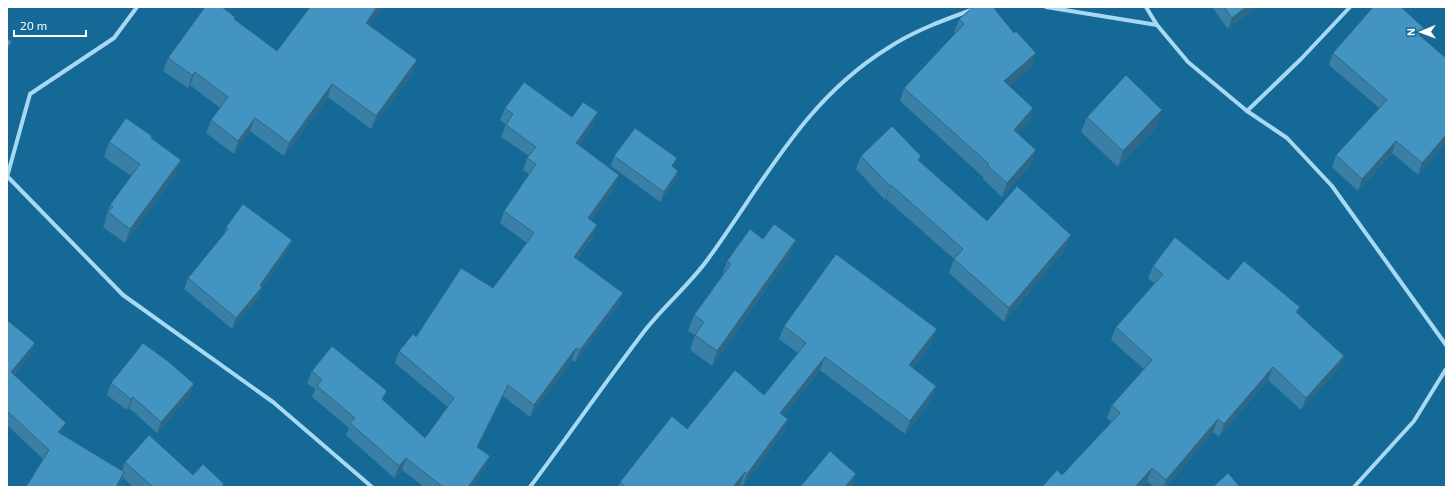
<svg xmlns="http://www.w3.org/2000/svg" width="1453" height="494" font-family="'Exo 2',sans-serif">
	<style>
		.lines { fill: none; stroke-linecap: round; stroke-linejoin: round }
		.minor { stroke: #a8d9f2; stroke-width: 4 }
		.wall { fill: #3a7fa5 }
		.shaded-wall { fill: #2f6886 }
		.building { fill: #4394c0; stroke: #2f6886 }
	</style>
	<rect width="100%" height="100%" fill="#156997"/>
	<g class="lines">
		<!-- minor -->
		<g class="minor">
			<polyline points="1046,7 1157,25"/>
			<polyline points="1146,7 1157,25 1188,62 1247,111 1287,138 1332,186 1446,345"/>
			<polyline points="1247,111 1301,59 1350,7"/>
			<polyline points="7,176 123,295 273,402 372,487"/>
			<polyline points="7,177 30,94 114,38 137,7"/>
			<path d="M530,487C569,435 606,381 646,329C665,305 690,284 708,259C764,182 804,100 888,48C915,30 949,18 980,7"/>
			<polyline points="1354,487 1414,421 1446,369"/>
		</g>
	</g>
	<!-- wall -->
	<g class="wall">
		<polygon points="310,7 382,7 369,25 417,60 412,73 371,129 328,97 284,156 250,131 234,154 206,133 211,120 220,108 190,85 188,88 163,71 168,58 235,17 234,19 277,51"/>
		<polygon points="1212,7 1256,7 1228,29"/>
		<polygon points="959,19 1032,66 1009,86 1033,108 1029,121 1018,133 1032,163 1002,197 983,179 983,177 900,101 904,88 956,33 954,32"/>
		<polygon points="1422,37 1446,58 1446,142 1418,175 1392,153 1358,191 1332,167 1336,155 1379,108 1329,65 1333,53"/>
		<polygon points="505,108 572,117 594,124 579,145 619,175 615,187 591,220 597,225 593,237 577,259 623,293 618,305 575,362 572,360 530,417 503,396 478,448 490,456 485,468 472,487 424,487 402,470 394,478 346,435 349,428 312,397 315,389 307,383 312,371 387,391 383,400 425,438 448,407 395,363 399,351 416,337 493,288 527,243 500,223 504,211 529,174 523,170 527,158 529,156 501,137 506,124 500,120"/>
		<polygon points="1087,117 1157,126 1118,167 1081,132"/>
		<polygon points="152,136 151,138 176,174 125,243 103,227 106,220 105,219 110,205 131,176 104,157 109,142"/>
		<polygon points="614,156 674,167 678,171 675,181 660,202 611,166"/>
		<polygon points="861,156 920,161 987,221 1066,248 1004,322 949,273 954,259 886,199 885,200 856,169"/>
		<polygon points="226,227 292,240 288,251 261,289 258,298 232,329 184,289 188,278 224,234"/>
		<polygon points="763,239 790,255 712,366 690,350 695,335 688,331 694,315 722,276 727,261"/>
		<polygon points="1153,266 1228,280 1300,307 1297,313 1344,356 1339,368 1301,410 1268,380 1219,437 1213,432 1166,487 1154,487 1147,481 1141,487 1042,487 1062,475 1112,422 1107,418 1112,405 1144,369 1111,340 1116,327 1154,283 1148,278"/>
		<polygon points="7,320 31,354 14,375 62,433 61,434 122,471 125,462 193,475 223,487 133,487 123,478 121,483 118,487 26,487 43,459 7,425"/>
		<polygon points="784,326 932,342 913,368 936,386 932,399 905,434 820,370 783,416 788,419 783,432 743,486 740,485 738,487 618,487 620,482 687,429 764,395 798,353 779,339"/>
		<polygon points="111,383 190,395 157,433 129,408 127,410 107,395"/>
	</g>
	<!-- shaded-wall -->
	<g class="shaded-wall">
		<polygon points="377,7 382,7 361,36 366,23"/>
		<polygon points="1246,7 1256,7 1228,29 1232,18"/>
		<polygon points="1425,29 1421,41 1419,35"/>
		<polygon points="12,42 8,53 7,53 7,48"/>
		<polygon points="1036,53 1032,66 1000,95 1004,81"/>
		<polygon points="417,60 412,73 371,129 376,116"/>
		<polygon points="195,72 190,85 188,88 192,75"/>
		<polygon points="332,84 328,97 284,156 289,143"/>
		<polygon points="1033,108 1029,121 1009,143 1014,130"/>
		<polygon points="1162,110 1157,126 1118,167 1123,151"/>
		<polygon points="598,112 594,124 572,155 576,143"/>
		<polygon points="255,118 250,131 234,154 238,141"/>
		<polygon points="1446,135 1446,142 1418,175 1422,163"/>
		<polygon points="1396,141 1392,153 1358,191 1362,179"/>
		<polygon points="1036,150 1032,163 1002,197 1007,183"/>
		<polygon points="677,158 673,169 672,166"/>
		<polygon points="181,160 176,174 125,243 130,229"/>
		<polygon points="678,171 675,181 660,202 664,192"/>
		<polygon points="619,175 615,187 584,230 588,218"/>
		<polygon points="891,185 886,199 885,200 890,186"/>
		<polygon points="597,225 593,237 569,269 574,257"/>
		<polygon points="1071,235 1066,248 1004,322 1009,308"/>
		<polygon points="292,240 288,251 261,289 258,298 232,329 236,318"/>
		<polygon points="796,240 790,255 712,366 717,351"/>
		<polygon points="623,293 618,305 575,362 580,350"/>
		<polygon points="937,329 932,342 905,378 909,365"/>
		<polygon points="35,343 31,354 7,383 11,372"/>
		<polygon points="576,348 572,360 530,417 534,405"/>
		<polygon points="1344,356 1339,368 1301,410 1306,398"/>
		<polygon points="825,357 820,370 775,426 780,413"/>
		<polygon points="1273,367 1268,380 1219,437 1224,424"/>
		<polygon points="194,384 190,395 157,433 161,422"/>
		<polygon points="508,385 503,396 473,459 477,447"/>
		<polygon points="936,386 932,399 905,434 910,421"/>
		<polygon points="387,391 382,403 382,399"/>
		<polygon points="133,397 129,408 127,410 131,399"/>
		<polygon points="788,419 783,432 743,486 747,474"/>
		<polygon points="1218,419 1213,432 1166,487 1163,487 1166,480"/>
		<polygon points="66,423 62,433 54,442 58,432"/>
		<polygon points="490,456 485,468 472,487 468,487"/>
		<polygon points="406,458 402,470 394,478 399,466"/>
		<polygon points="1152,468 1147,481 1141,487 1135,487"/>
		<polygon points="124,472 121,483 118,487 116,487"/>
		<polygon points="745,472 740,485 738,487 733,487"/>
		<polygon points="856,474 851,487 845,487"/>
	</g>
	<!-- building -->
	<g class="building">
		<polygon points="205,7 222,7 235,17 234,19 277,51 310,7 377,7 366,23 417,60 376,116 332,84 289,143 255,118 238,141 211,120 228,97 195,72 192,75 168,58"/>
		<polygon points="973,7 993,7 1014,33 1016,31 1036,53 1004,81 1033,108 1014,130 1036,150 1007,183 987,165 989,164 904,88 964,24 959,19"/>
		<polygon points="1224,7 1246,7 1232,18"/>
		<polygon points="1373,7 1401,7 1425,29 1419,35 1446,58 1446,135 1422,163 1396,141 1362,179 1336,155 1387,100 1333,53"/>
		<polygon points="7,38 12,42 7,48"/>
		<polygon points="1126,75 1162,110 1123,151 1087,117"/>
		<polygon points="524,82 572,117 583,102 598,112 576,143 619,175 588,218 597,225 574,257 623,293 580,350 576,348 534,405 508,385 477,447 490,456 468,487 443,487 406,458 399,466 350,423 355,418 317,386 322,380 312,371 332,346 387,391 382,399 425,438 454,398 399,351 413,334 416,337 461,268 493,288 534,233 504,211 536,164 527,158 536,147 506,125 513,114 505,108"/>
		<polygon points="126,118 152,136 151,138 181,160 130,229 108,212 113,207 110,205 140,164 109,142"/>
		<polygon points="892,126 921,156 918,160 987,221 1017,186 1071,235 1009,308 954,259 963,249 891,185 890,186 861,156"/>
		<polygon points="635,128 677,158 672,166 678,171 664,192 614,156"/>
		<polygon points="243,204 292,240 260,285 262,287 236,318 188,278 228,229 226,227"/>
		<polygon points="774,224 796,240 717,351 695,335 704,322 694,315 731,264 727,261 750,229 763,239"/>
		<polygon points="1175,237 1228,280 1244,261 1300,307 1296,312 1344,356 1306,398 1273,367 1224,424 1218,419 1166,480 1152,468 1135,487 1042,487 1057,470 1062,475 1120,413 1112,405 1152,360 1116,327 1163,274 1153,266"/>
		<polygon points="836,254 937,329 909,365 936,386 910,421 825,357 780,413 788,419 747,474 745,472 733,487 626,487 620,482 672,416 687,429 735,370 764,395 806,343 784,326"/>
		<polygon points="7,320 35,343 11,372 66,423 58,432 124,472 116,487 26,487 49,450 7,411"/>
		<polygon points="143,343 169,362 194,384 161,422 133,397 131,399 111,383"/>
		<polygon points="149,435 193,475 203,464 224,484 221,487 153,487 125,462"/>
		<polygon points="830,451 856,474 845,487 800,487"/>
		<polygon points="1228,473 1240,487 1213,487"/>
	</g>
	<!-- border -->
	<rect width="1453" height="494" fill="none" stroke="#ffffff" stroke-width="16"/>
	<!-- north arrow -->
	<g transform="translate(1421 32) rotate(269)" stroke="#156997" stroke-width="3" paint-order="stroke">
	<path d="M0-3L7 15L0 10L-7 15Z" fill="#ffffff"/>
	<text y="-6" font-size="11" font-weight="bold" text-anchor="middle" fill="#ffffff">N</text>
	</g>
	<!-- scale -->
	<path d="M14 30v6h72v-6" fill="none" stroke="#ffffff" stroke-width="2"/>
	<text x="20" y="30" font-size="12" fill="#ffffff" stroke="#156997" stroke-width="3" paint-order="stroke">20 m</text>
</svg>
